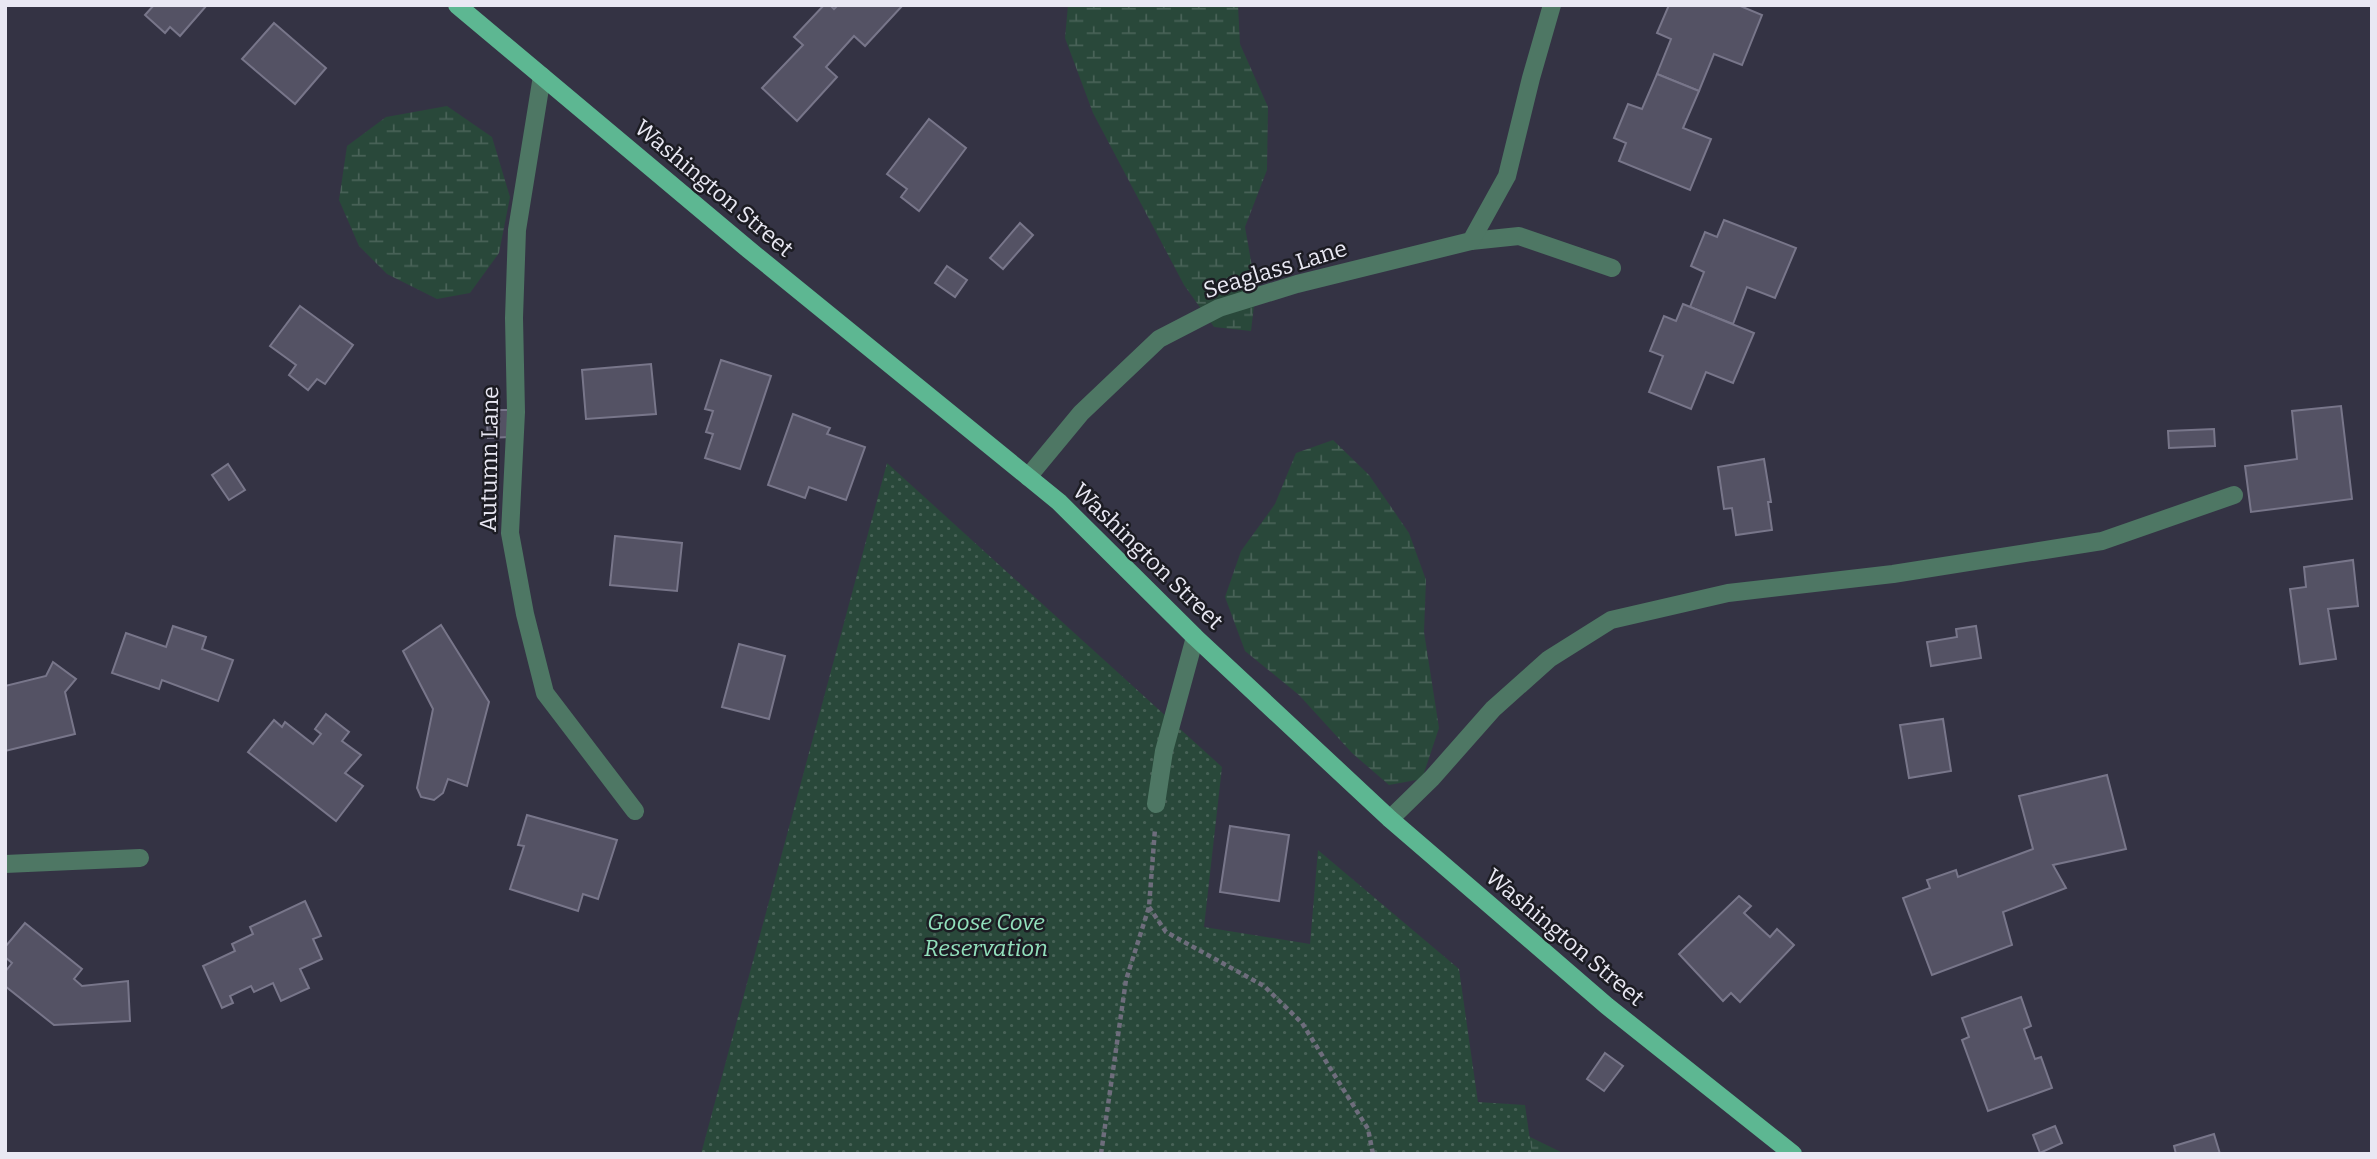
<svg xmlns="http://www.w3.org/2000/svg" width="2377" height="1159" font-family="Bitter,serif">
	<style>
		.wetland { fill: url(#wetland-marsh) }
		.park { fill: url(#park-dots) }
		.building { fill: #545264; stroke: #78768a; stroke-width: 2 }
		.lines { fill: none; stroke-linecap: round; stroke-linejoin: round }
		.path { stroke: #6e6d7c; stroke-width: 4.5; stroke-dasharray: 5 3.5; stroke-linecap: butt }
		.minor { stroke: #4e7764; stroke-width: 18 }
		.major { stroke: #5db792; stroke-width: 18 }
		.labels { text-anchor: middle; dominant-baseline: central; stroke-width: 5; stroke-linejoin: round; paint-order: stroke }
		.street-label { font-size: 23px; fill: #e9e8f3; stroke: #1c1c23 }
		.park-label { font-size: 23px; font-style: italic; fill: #92e0bc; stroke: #1c1c23 }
	</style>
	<defs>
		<pattern id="wetland-marsh" width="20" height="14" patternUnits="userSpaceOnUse" patternTransform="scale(1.75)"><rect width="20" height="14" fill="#29483a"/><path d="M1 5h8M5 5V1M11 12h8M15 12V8" fill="none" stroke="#486257"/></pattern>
		<pattern id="park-dots" width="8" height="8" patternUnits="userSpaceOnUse" patternTransform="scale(1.75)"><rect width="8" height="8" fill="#29483a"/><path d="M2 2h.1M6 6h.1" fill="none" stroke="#486257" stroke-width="1.8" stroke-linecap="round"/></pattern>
	</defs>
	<rect width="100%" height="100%" fill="#343344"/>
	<!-- wetland -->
	<g class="wetland">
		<polygon points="1068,5 1238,5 1240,44 1268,107 1267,170 1245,227 1256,289 1251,331 1214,327 1184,285 1093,113 1065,38"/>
		<polygon points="447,106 492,137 510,197 499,253 470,293 437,299 387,274 359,246 339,200 347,146 386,117"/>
		<polygon points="1333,440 1369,475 1409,533 1426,580 1424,632 1439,728 1422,779 1389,785 1352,753 1299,695 1245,651 1225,597 1241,551 1275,504 1296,453"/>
		<polygon points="1522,1133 1565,1154 1474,1154"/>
	</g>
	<!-- park -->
	<polygon class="park" points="887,463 1222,767 1204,927 1310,944 1318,850 1459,969 1478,1102 1525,1105 1532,1154 701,1154"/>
	<!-- building -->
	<g class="building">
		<polygon points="154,5 207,5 180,36 170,27 165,33 145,15"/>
		<polygon points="824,5 830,5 834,9 838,5 903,5 865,46 854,36 826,67 837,77 797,121 762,88 803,45 794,37"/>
		<polygon points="1669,5 1738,5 1762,15 1742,65 1714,54 1699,91 1657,74 1671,39 1657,33"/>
		<polygon points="274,23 326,68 295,104 242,59"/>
		<polygon points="1657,74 1699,91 1683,128 1711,139 1690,190 1619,161 1626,143 1614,138 1628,104 1642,109"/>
		<polygon points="929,119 966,148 919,211 901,197 907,189 887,174"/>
		<polygon points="1724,220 1796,248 1775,298 1747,287 1733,324 1690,307 1704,272 1691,266 1705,232 1717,237"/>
		<polygon points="1020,223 1033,235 1003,269 990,258"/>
		<polygon points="947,266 967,280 955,297 935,283"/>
		<polygon points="1683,304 1754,333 1733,383 1706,372 1691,409 1649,392 1663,356 1650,351 1664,316 1676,321"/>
		<polygon points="300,306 353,345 325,384 317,379 308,390 289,375 296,365 270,346"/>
		<polygon points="721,360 771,376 740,469 705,458 713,434 706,432 713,411 705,409"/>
		<polygon points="651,364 656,414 586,419 582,370"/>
		<polygon points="2341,406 2352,499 2251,512 2245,466 2297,459 2292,411"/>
		<polygon points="486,410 508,410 509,437 488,438"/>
		<polygon points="793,414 830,428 827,434 865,447 846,500 809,487 805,498 768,485"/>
		<polygon points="2214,429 2215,446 2169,448 2168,431"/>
		<polygon points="1764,459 1771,502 1768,502 1772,530 1736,535 1732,508 1724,509 1718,467"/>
		<polygon points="228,464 245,490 229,500 212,475"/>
		<polygon points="615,536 682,543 677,591 610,585"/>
		<polygon points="2353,560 2358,606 2328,609 2336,659 2300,664 2290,589 2306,587 2304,567"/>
		<polygon points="441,625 489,702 467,786 448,779 443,793 434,800 421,797 417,788 433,709 403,651"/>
		<polygon points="173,626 206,637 202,649 233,660 218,701 162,680 159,689 112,673 126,633 166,647"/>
		<polygon points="1976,626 1981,658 1931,666 1927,642 1957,637 1956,629"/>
		<polygon points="739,644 785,656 769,719 722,707"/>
		<polygon points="53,662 76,679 65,692 75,734 5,751 5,686 46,676"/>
		<polygon points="326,714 349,732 342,741 361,755 345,773 363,786 336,821 248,752 274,720 282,727 285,722 313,744 321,734 315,729"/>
		<polygon points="1943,719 1951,771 1909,778 1900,725"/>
		<polygon points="2107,775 2126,849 2053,865 2066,888 2003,912 2012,945 1932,975 1903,898 1930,888 1927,880 1956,870 1958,877 2033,849 2019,796"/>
		<polygon points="527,815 617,840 598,899 583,894 578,911 510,889 524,846 518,845"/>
		<polygon points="1230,826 1289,835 1279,901 1220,892"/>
		<polygon points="1739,896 1751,906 1744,913 1770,937 1777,929 1794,945 1740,1002 1731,993 1723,1001 1679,954"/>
		<polygon points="305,901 321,936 313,939 322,959 300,969 309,988 281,1001 273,983 254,992 251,986 230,996 233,1003 222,1008 203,966 235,951 232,944 253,934 250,927"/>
		<polygon points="25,923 82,969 74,979 82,986 128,981 130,1021 54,1025 5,986 5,972 12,963 5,957 5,947"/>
		<polygon points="2021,997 2031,1026 2024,1029 2035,1059 2041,1057 2052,1088 1988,1111 1962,1040 1969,1037 1962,1018"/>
		<polygon points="1605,1053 1623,1066 1604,1091 1587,1079"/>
		<polygon points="2055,1126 2062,1143 2040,1153 2033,1135"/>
		<polygon points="2214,1134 2220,1154 2176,1154 2174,1146"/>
	</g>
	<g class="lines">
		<!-- path -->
		<g class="path">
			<polyline points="1149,907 1166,932 1264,986 1302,1023 1368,1129 1373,1154"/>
			<polyline points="1101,1154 1126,980 1149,907 1155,829"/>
		</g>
		<!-- minor -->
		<g class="minor">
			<polyline points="542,76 517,230 514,318 516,412 510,533 525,614 545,693 635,811"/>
			<polyline points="1471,241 1519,236 1612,268"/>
			<polyline points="1028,477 1081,413 1159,339 1219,308 1297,284 1471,241 1507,176 1531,78 1552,5"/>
			<polyline points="1156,804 1164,751 1195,637"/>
			<polyline points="1390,819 1432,778 1493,709 1549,659 1611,620 1728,593 1893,574 2102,541 2234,495"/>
			<polyline points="5,864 140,858"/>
		</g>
		<!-- major -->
		<polyline class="major" points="457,5 748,249 1059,502 1195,637 1390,819 1607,1006 1793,1154"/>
	</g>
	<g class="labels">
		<!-- street labels -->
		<g class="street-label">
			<text transform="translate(714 188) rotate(40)">Washington Street</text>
			<text transform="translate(1275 269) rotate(-17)">Seaglass Lane</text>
			<text transform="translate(489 459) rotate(-89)">Autumn Lane</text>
			<text transform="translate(1148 556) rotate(44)">Washington Street</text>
			<text transform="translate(1565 937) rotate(40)">Washington Street</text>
		</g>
		<!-- park labels -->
		<g class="park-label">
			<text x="986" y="922">Goose Cove<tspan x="986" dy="26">Reservation</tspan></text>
		</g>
	</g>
	<!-- border -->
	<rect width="2377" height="1159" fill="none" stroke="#e9e8f3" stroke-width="14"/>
</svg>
